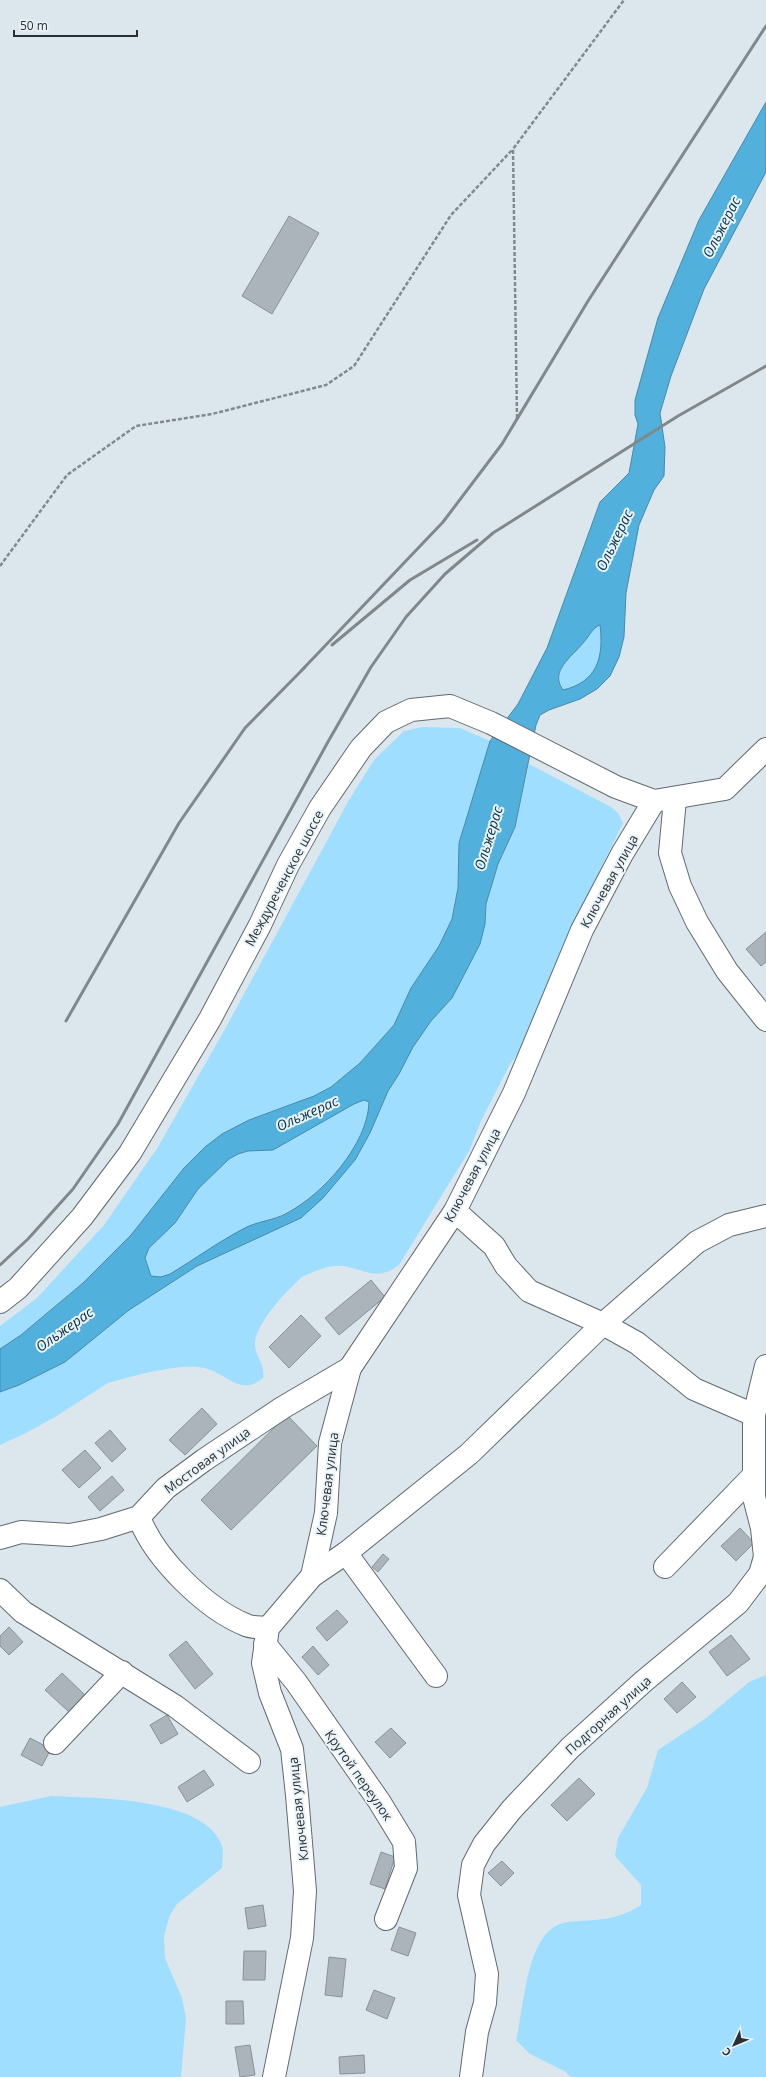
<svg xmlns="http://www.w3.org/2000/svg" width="766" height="2077" font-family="'Open Sans',sans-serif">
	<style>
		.green { fill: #9fdeff }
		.water { fill: #52b0dc; stroke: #478aa9; fill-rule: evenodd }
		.building { fill: #aab4ba; stroke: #889297 }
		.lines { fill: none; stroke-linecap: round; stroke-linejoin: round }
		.minor-casing { stroke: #606a6f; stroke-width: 24 }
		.path { stroke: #82898d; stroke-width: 2.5; stroke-dasharray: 4 2; stroke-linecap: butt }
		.minor { stroke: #fff; stroke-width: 22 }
		.rail { stroke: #81888c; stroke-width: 3 }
		.labels { text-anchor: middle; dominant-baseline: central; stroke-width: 4; stroke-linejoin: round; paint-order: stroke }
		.street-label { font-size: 13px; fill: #2c3032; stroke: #e9f4fa }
		.water-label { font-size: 14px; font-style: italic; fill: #073345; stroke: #e9f4fa }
	</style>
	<rect width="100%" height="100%" fill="#dce7ed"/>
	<!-- green -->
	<g class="green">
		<path d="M600,625C604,658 598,682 563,690C549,671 572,657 583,643C589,637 592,628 600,625Z"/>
		<polygon points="423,727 460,728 490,741 459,843 458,888 452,919 439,946 411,988 394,1025 360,1063 331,1087 184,1168 131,1235 83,1283 21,1335 0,1349 0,1326 37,1298 104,1225 158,1147 225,1029 349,800 374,760 404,731"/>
		<path d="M529,764L611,807L618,813L623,823L572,927L517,1055L510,1064L481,1121L469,1151L399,1265C378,1281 367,1271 344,1266C332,1264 313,1271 302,1277C287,1290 253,1326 255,1346C257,1359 265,1364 263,1378C241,1396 229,1376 208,1369C185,1361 132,1376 108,1383L55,1417L26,1433L0,1445V1392L19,1385L65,1362L129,1310L197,1266L301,1218L323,1198L355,1160L370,1133L388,1091L399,1074L413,1047L431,1021L452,998L485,924L486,904L498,864L515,827Z"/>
		<path d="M364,1100L369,1102C369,1111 368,1120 364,1129C352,1160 308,1206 276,1217L170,1274L161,1277L151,1276L145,1258L149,1248L175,1223L198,1189L229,1159L238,1154L248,1151L273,1150L354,1104Z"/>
		<path d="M766,1675V2077H571L564,2071L530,2054L516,2040C525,2008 525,1927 568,1922C598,1919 614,1922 641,1905V1885L615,1856L618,1838L647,1788L658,1750L705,1719L749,1682Z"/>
		<path d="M51,1796C94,1798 206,1797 222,1846C224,1852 222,1861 222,1868L177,1904L170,1915L164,1936L165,1958L182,1998L186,2018L181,2077H0V1807Z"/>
	</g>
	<!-- water -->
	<path class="water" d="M766,102V172L704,289L671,376L660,413L665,447L664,476L654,490L639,525L626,593L624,637L619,657L610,676L597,689L580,699L549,710L540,715L536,725L515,827L498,864L486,904L485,924L480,944L452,998L431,1021L413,1047L399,1074L388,1091L370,1133L355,1160L323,1198L301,1218L197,1266L129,1310L65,1362L19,1385L0,1392V1349L21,1335L83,1283L131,1235L184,1168L205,1147L222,1134L249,1120L314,1096L331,1087L360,1063L394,1025L411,988L439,946L452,919L458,888L459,843L490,741L518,704L547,648L600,502L629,473L638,424L635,415V400L658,318L699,220ZM600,625C604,658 597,682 563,690C549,671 572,657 583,643C589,637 592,628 600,625ZM364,1100L369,1102C368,1144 323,1194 287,1213C273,1221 257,1221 243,1229C218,1242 195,1259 170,1274L161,1277L151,1276L145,1258L149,1248L175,1223L198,1189L229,1159L238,1154L248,1151L273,1150L354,1104Z"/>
	<!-- building -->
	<g class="building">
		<polygon points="289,216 319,233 272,314 242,296"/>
		<polygon points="766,932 766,962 761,966 746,949"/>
		<polygon points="371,1280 385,1297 339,1335 325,1318"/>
		<polygon points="301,1315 321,1336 289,1368 269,1347"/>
		<polygon points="202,1408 217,1424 185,1455 169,1440"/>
		<polygon points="287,1415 317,1446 231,1530 201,1500"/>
		<polygon points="110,1430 126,1449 112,1462 95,1443"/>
		<polygon points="85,1450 101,1468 79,1488 62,1470"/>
		<polygon points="112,1476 124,1490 100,1511 88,1497"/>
		<polygon points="740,1528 754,1543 736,1561 721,1546"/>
		<polygon points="383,1554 389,1559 378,1572 372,1567"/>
		<polygon points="337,1610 348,1622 327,1641 316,1628"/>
		<polygon points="9,1627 23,1642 9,1655 0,1646 0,1636"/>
		<polygon points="731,1635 750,1659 727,1676 709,1652"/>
		<polygon points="186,1641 213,1674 195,1689 169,1655"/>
		<polygon points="313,1646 329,1665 318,1675 302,1657"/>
		<polygon points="62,1673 85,1695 69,1712 45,1690"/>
		<polygon points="682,1682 696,1697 677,1713 664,1699"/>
		<polygon points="167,1715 178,1734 161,1744 150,1725"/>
		<polygon points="391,1728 406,1743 390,1758 375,1742"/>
		<polygon points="30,1738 51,1749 42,1766 21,1755"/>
		<polygon points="204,1770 214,1785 187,1802 178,1787"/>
		<polygon points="579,1778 595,1794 567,1821 551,1805"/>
		<polygon points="381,1852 395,1857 385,1889 370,1884"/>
		<polygon points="502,1861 514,1873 501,1886 488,1873"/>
		<polygon points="263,1905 266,1926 248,1929 245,1908"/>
		<polygon points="399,1927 416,1933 408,1956 391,1950"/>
		<polygon points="244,1951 266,1951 265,1980 243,1980"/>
		<polygon points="329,1957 346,1959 342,1997 325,1995"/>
		<polygon points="374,1990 395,1998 387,2019 366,2010"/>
		<polygon points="226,2001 243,2001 244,2024 226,2024"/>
		<polygon points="250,2045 255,2075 240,2077 235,2047"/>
		<polygon points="364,2055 365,2073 340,2074 339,2057"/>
	</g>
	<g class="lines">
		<defs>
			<g id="minor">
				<polyline points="675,799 670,853 680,886 697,922 727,971 766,1020"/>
				<polyline points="455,1211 494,1246 506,1266 529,1291 603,1324 637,1343 694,1389 754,1415"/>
				<polyline points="0,1302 18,1288 82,1217 130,1153 210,1019 260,925 288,865 320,808 361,748 386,722 411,710 450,706 491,723 616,787 654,801 725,789 766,749"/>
				<path d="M139,1517C154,1558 206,1609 246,1625C252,1628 261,1627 268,1628"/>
				<polyline points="0,1538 21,1532 70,1535 101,1529 139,1517 166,1488 204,1460 282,1408 350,1368"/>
				<polyline points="346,1553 436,1676"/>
				<polyline points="665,1567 754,1475"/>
				<polyline points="312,1576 346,1553 469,1454 603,1324 697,1242 729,1225 766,1216"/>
				<polyline points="0,1590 23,1612 175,1706 249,1762"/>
				<polyline points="265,1644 296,1682 379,1801 404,1842 406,1868 386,1919"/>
				<polyline points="55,1743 122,1672"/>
				<polyline points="274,2077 302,1938 305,1891 297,1795 292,1749 270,1693 263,1663 268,1628 312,1576 326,1513 330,1443 350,1368 455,1211 514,1093 582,930 622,854 654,801"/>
				<polyline points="471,2077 477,2032 485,2003 487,1974 469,1895 473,1865 484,1844 512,1809 570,1748 644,1681 738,1603 760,1574 765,1557 762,1528 754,1497 754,1415 766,1366"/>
			</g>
		</defs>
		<!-- minor casing -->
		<use href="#minor" class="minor-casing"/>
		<!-- path -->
		<g class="path">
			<polyline points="517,418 513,149 624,0"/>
			<polyline points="0,566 67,475 136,426 212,414 326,385 354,366 451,215 513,149"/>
		</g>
		<!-- minor -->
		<use href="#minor" class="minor"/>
		<!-- rail -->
		<g class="rail">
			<polyline points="332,645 410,580 477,540"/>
			<polyline points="302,670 443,522 502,444 588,301 766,26"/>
			<polyline points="66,1021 179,823 245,728 305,667"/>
			<polyline points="0,1265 28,1239 73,1189 118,1124 329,740 371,667 406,617 445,574 493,533 678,416 766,366"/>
		</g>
	</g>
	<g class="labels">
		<!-- street labels -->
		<g class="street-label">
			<text transform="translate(284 878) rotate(-62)">Междуреченское шоссе</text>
			<text transform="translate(609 881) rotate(-61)">Ключевая улица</text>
			<text transform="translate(472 1175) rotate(-62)">Ключевая улица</text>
			<text transform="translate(207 1460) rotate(-36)">Мостовая улица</text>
			<text transform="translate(327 1484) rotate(-83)">Ключевая улица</text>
			<text transform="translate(608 1715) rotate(-42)">Подгорная улица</text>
			<text transform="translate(359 1775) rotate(55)">Крутой переулок</text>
			<text transform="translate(298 1809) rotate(-96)">Ключевая улица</text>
		</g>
		<!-- water labels -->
		<g class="water-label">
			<text transform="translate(721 227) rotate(-63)">Ольжерас</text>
			<text transform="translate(614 540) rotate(-64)">Ольжерас</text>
			<text transform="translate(488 838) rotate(-73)">Ольжерас</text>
			<text transform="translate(307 1113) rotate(-24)">Ольжерас</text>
			<text transform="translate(64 1329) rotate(-35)">Ольжерас</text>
		</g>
	</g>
	<!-- north arrow -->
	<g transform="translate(734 2045) rotate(226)" stroke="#e9f4fa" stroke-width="3" paint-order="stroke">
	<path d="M0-3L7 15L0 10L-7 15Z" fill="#2c3032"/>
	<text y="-6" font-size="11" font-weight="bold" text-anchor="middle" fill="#2c3032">С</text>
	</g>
	<!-- scale -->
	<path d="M14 30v6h123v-6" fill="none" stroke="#2c3032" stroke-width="2"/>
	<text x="20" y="30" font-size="12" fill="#2c3032" stroke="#e9f4fa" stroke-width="3" paint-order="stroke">50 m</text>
</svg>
